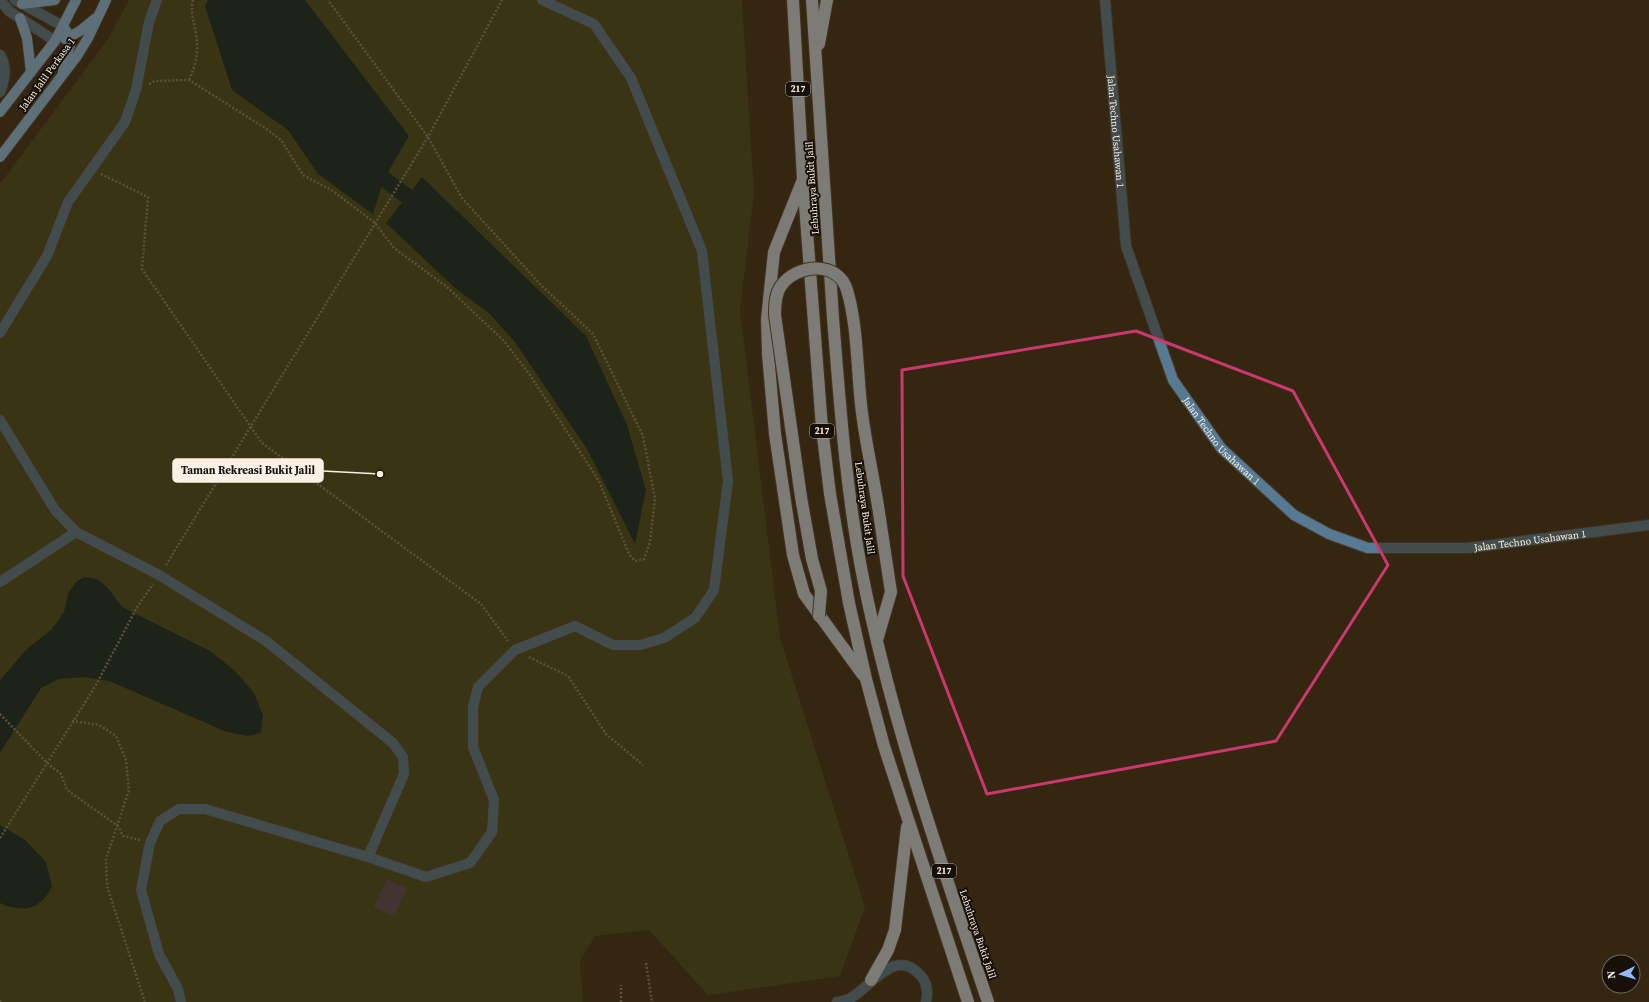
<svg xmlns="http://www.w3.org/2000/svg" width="1649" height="1002" font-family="'Source Serif 4',serif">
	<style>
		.green { fill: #3e4516 }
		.water { fill: #002023 }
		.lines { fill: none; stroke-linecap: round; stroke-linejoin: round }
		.canal { stroke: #002023; stroke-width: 16 }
		.building { fill: #584558 }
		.minor-casing { stroke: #51422f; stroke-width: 12 }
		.major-casing { stroke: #51422f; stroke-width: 12 }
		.highway-casing { stroke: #51422f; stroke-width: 14 }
		.path { stroke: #8d8070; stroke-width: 2.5; stroke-dasharray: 2 2; stroke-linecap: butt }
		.minor { stroke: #567a94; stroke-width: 10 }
		.major { stroke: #8ecaf5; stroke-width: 10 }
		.highway { stroke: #d2e3f0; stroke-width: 12 }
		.highway-bridge-casing { stroke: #51422f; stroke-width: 14; stroke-linecap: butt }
		.highway-bridge { stroke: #d2e3f0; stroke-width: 12 }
		.marked { fill: none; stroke: #cb3870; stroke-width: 3; stroke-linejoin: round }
		.labels { text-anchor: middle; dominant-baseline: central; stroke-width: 4; stroke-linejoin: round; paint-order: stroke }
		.shield { fill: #171008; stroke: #b7ada2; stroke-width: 1 }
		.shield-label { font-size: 9px; font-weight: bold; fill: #fbf0e4 }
		.street-label { font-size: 10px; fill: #fbf0e4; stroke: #171008 }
		.leader { fill: none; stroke: #fbf0e4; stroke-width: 1.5 }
		.callout-dot { fill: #fbf0e4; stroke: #171008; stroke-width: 1.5 }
		.callout { fill: #fbf0e4; stroke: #fbf0e4; stroke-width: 1.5 }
		.callout-label { font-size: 11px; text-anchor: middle; font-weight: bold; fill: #111 }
	</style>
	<rect width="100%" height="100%" fill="#352612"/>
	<!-- green -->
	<polygon class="green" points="129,0 742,0 754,193 740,310 780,638 865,907 840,976 708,995 649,930 595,936 580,961 583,1002 0,1002 0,184 108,39"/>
	<!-- water -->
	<g class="water">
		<polygon points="208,0 305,0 409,136 384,179 373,214 318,174 288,130 232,90 205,6"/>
		<polygon points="422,177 586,336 627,425 646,490 635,544 587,449 515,342 490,314 455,288 386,223"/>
		<polygon points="84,577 97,579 108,588 122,607 210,651 235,671 254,693 263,715 261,733 248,736 227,732 109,681 84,677 59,679 41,688 0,753 0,680 26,650 52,629 64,612 68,594 76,582"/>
		<path d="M0,825L25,840L46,862L52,886C50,890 47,896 44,899C31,912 15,910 0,903Z"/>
	</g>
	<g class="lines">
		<!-- canal -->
		<polyline class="canal" points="384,179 408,197"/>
	</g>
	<!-- building -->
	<polygon class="building" points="387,879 407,888 394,916 374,907"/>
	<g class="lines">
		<defs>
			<g id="minor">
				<polyline points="0,0 9,11 55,41"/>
				<polyline points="15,0 63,26"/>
				<path id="s1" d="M1105,0L1126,246L1173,380L1221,448L1294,515L1329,534L1368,548H1468L1649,525"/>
				<path d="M0,55C7,66 5,80 0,92"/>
				<polyline points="0,333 47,256 68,202 125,122 136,90 149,22 157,0"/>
				<polyline points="0,420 55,510 76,532 159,575 266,641 393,743 403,757 404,774 368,857"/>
				<polyline points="0,582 76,532"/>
				<polyline points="181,1002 178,989 159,954 141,890 150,843 160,821 179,809 205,809 368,857 426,877 470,863 492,832 494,800 473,747 473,707 478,687 515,650 575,626 613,645 640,645 664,638 695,618 714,590 728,481 702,251 631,78 594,24 542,0"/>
				<path d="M837,1002C840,1001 845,1001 849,999C871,988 895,945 921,976C927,983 928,993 926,1002"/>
			</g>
			<g id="major">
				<polyline points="22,4 55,0"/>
				<polyline points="20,18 27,38 31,72"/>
				<polyline points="63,26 70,37 71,42 63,71"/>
				<polyline points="65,39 80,31 96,18"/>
				<polyline points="0,112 55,41 76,0"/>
				<polyline points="0,157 77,56 88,38 106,0"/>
			</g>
			<g id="highway">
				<polyline points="793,0 803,179 822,428 830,494 849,603 866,679 884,746 968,1002"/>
				<path d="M812,0C818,106 825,212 833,318C840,405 846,492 863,578C892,723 941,862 988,1002"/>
				<polyline points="819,44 827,0"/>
				<polyline points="802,182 774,252 767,319 768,354 775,434 793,555 804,594 863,675"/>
				<polyline points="877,640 891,592 878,506"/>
				<polyline points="871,980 888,950 895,930 907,827"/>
			</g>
		</defs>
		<!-- minor casing -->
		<use href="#minor" class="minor-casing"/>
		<!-- major casing -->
		<use href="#major" class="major-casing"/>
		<!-- highway casing -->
		<use href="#highway" class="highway-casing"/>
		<!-- path -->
		<g class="path">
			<path d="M189,80C196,64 199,52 196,34C194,22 190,12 193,0"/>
			<polyline points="149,84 155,81 189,80 265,128 281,140 303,175 333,191 375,223 394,248 447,287 504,341 530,375 599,481 629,554 635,561 644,559 650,542 655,499 643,436 593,334 541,285 462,198 428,137 328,0"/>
			<polyline points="101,174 148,197 142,269 262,443 481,604 508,641"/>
			<polyline points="166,565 428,137 502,0"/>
			<polyline points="529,657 568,676 606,734 643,765"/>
			<polyline points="0,714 47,763 61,774 67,790 118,826 123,836 140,840"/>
			<polyline points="72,721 99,725 116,736 126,760 129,790 106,859 107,886 145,1002"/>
			<polyline points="0,838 96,685 136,609 153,584"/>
			<polyline points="646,963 652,1002"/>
			<polyline points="0,1001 1,1002"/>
			<polyline points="621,1002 621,985"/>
		</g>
		<!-- minor -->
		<use href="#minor" class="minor"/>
		<!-- major -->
		<use href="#major" class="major"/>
		<!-- highway -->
		<use href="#highway" class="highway"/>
		<defs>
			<path id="highway-bridge" d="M819,616L821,591L812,559L801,497L775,315C775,306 775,294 781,286C796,264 838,260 847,290C858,326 857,375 862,413C866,444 873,475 878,506"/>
		</defs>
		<!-- highway-bridge casing -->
		<use href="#highway-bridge" class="highway-bridge-casing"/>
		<!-- highway-bridge -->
		<use href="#highway-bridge" class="highway-bridge"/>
	</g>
	<!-- marked area -->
	<path d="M0 0H1649V1002H0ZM1136,331L1293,391L1388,565L1276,741L987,794L903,576L902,370Z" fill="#352612" fill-opacity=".55" fill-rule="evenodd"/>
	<path class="marked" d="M1136,331L1293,391L1388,565L1276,741L987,794L903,576L902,370Z"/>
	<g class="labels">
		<!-- shield labels -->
		<g class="shield">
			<rect x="786" y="82" width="24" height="14" rx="3"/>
			<rect x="810" y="424" width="24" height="14" rx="3"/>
			<rect x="932" y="864" width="24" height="14" rx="3"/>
		</g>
		<g class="shield-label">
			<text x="798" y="89">217</text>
			<text x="822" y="431">217</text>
			<text x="944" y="871">217</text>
		</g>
		<!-- street labels -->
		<g class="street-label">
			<text transform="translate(47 74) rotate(-54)">Jalan Jalil Perkasa 1</text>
			<text stroke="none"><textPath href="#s1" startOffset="132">Jalan Techno Usahawan 1</textPath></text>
			<text transform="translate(812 188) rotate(-94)">Lebuhraya Bukit Jalil</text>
			<text stroke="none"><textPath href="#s1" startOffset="467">Jalan Techno Usahawan 1</textPath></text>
			<text transform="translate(865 508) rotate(82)">Lebuhraya Bukit Jalil</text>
			<text stroke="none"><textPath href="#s1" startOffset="815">Jalan Techno Usahawan 1</textPath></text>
			<text transform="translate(978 934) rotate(71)">Lebuhraya Bukit Jalil</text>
		</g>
	</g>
	<!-- callouts -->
	<path class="leader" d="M380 474L323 471"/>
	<circle class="callout-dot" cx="380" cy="474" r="4"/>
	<rect class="callout" x="173" y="459" width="150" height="23" rx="4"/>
	<g class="callout-label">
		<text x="248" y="474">Taman Rekreasi Bukit Jalil</text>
	</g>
	<!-- north arrow -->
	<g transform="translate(1621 974) rotate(265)"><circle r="19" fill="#171008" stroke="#726a60"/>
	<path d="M0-3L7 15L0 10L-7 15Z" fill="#96b6fd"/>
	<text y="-6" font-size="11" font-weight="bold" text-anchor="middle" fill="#fbf0e4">N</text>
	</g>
</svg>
